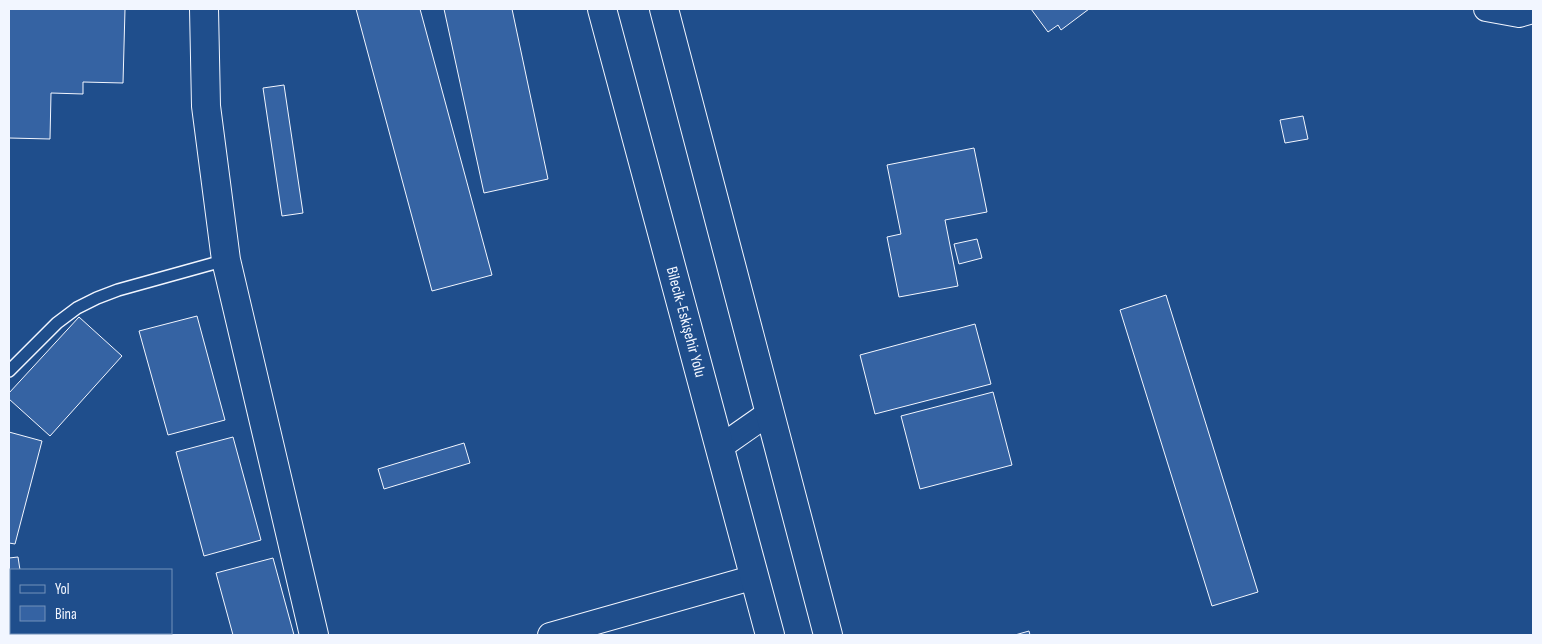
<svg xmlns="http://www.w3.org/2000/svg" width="1542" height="644" font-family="'Sofia Sans Condensed',sans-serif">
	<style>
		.building { fill: #3563a3; stroke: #f2f6ff }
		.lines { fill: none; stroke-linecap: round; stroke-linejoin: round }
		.service-casing { stroke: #f2f6ff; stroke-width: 14 }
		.minor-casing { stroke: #f2f6ff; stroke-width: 26 }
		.tertiary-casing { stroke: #f2f6ff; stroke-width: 30 }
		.primary-casing { stroke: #f2f6ff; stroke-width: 30 }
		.service { stroke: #1f4e8c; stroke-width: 11 }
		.minor { stroke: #1f4e8c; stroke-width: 24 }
		.tertiary { stroke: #1f4e8c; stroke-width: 28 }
		.primary { stroke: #1f4e8c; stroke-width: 28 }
		.labels { text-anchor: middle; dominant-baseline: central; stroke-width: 4; stroke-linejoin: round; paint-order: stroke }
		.street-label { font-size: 16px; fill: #f2f6ff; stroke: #1f4e8c }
	</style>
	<rect width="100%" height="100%" fill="#1f4e8c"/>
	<!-- building -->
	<g class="building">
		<polygon points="9,9 125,9 123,83 83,82 83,94 51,93 50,139 9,138"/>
		<polygon points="356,9 420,9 492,275 432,291"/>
		<polygon points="444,9 512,9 548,179 484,193"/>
		<polygon points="1031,9 1089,9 1061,30 1058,25 1048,32"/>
		<polygon points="284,85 303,213 282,216 263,88"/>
		<polygon points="1303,116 1308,139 1285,143 1280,120"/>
		<polygon points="974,148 987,212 945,220 958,286 899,297 887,237 901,234 887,165"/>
		<polygon points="977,239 982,258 959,264 954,244"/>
		<polygon points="1166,295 1258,592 1212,606 1120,310"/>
		<polygon points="197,316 225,420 168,435 139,331"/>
		<polygon points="79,317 122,356 50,436 9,399 9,393"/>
		<polygon points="975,324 991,384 875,414 860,355"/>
		<polygon points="993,392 1012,465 920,489 901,416"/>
		<polygon points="9,432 42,441 15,544 9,543"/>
		<polygon points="233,437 261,540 204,556 176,452"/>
		<polygon points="464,443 470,463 384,489 378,469"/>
		<polygon points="18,557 20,570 11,570 11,633 32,633 32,635 9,635 9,558"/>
		<polygon points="273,558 294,635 233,635 216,573"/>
		<polygon points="1029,631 1030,635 1015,635"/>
	</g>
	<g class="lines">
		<defs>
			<polyline id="service" points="9,371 57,323 77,308 97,298 118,290 226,260"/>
			<g id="minor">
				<polyline points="1486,9 1519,15 1533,11"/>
				<polyline points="719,448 769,413"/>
				<polyline points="550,635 755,577"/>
			</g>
			<polyline id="tertiary" points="204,9 206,106 226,260 314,635"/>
			<g id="primary">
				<path id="s1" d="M602,9L770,635"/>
				<polyline points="664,9 828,635"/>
			</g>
		</defs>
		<!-- service casing -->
		<use href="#service" class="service-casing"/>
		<!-- minor casing -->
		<use href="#minor" class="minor-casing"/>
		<!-- tertiary casing -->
		<use href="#tertiary" class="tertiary-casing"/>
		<!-- primary casing -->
		<use href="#primary" class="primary-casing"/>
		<!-- service -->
		<use href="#service" class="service"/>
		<!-- minor -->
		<use href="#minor" class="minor"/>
		<!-- tertiary -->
		<use href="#tertiary" class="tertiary"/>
		<!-- primary -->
		<use href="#primary" class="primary"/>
	</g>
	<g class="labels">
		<!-- street labels -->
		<g class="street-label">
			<text stroke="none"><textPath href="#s1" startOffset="324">Bilecik-Eskişehir Yolu</textPath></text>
		</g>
	</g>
	<!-- border -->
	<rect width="1542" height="644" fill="none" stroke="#f2f6ff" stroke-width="20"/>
	<!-- legend -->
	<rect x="10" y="569" width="162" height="65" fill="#1f4e8c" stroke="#7391ba"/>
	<rect x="20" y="585" width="25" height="8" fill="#1f4e8c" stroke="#7391ba"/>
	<text x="55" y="594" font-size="15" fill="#f2f6ff">Yol</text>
	<rect x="20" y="606" width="25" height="15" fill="#3563a3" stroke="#7391ba"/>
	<text x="55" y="619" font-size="15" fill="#f2f6ff">Bina</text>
</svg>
